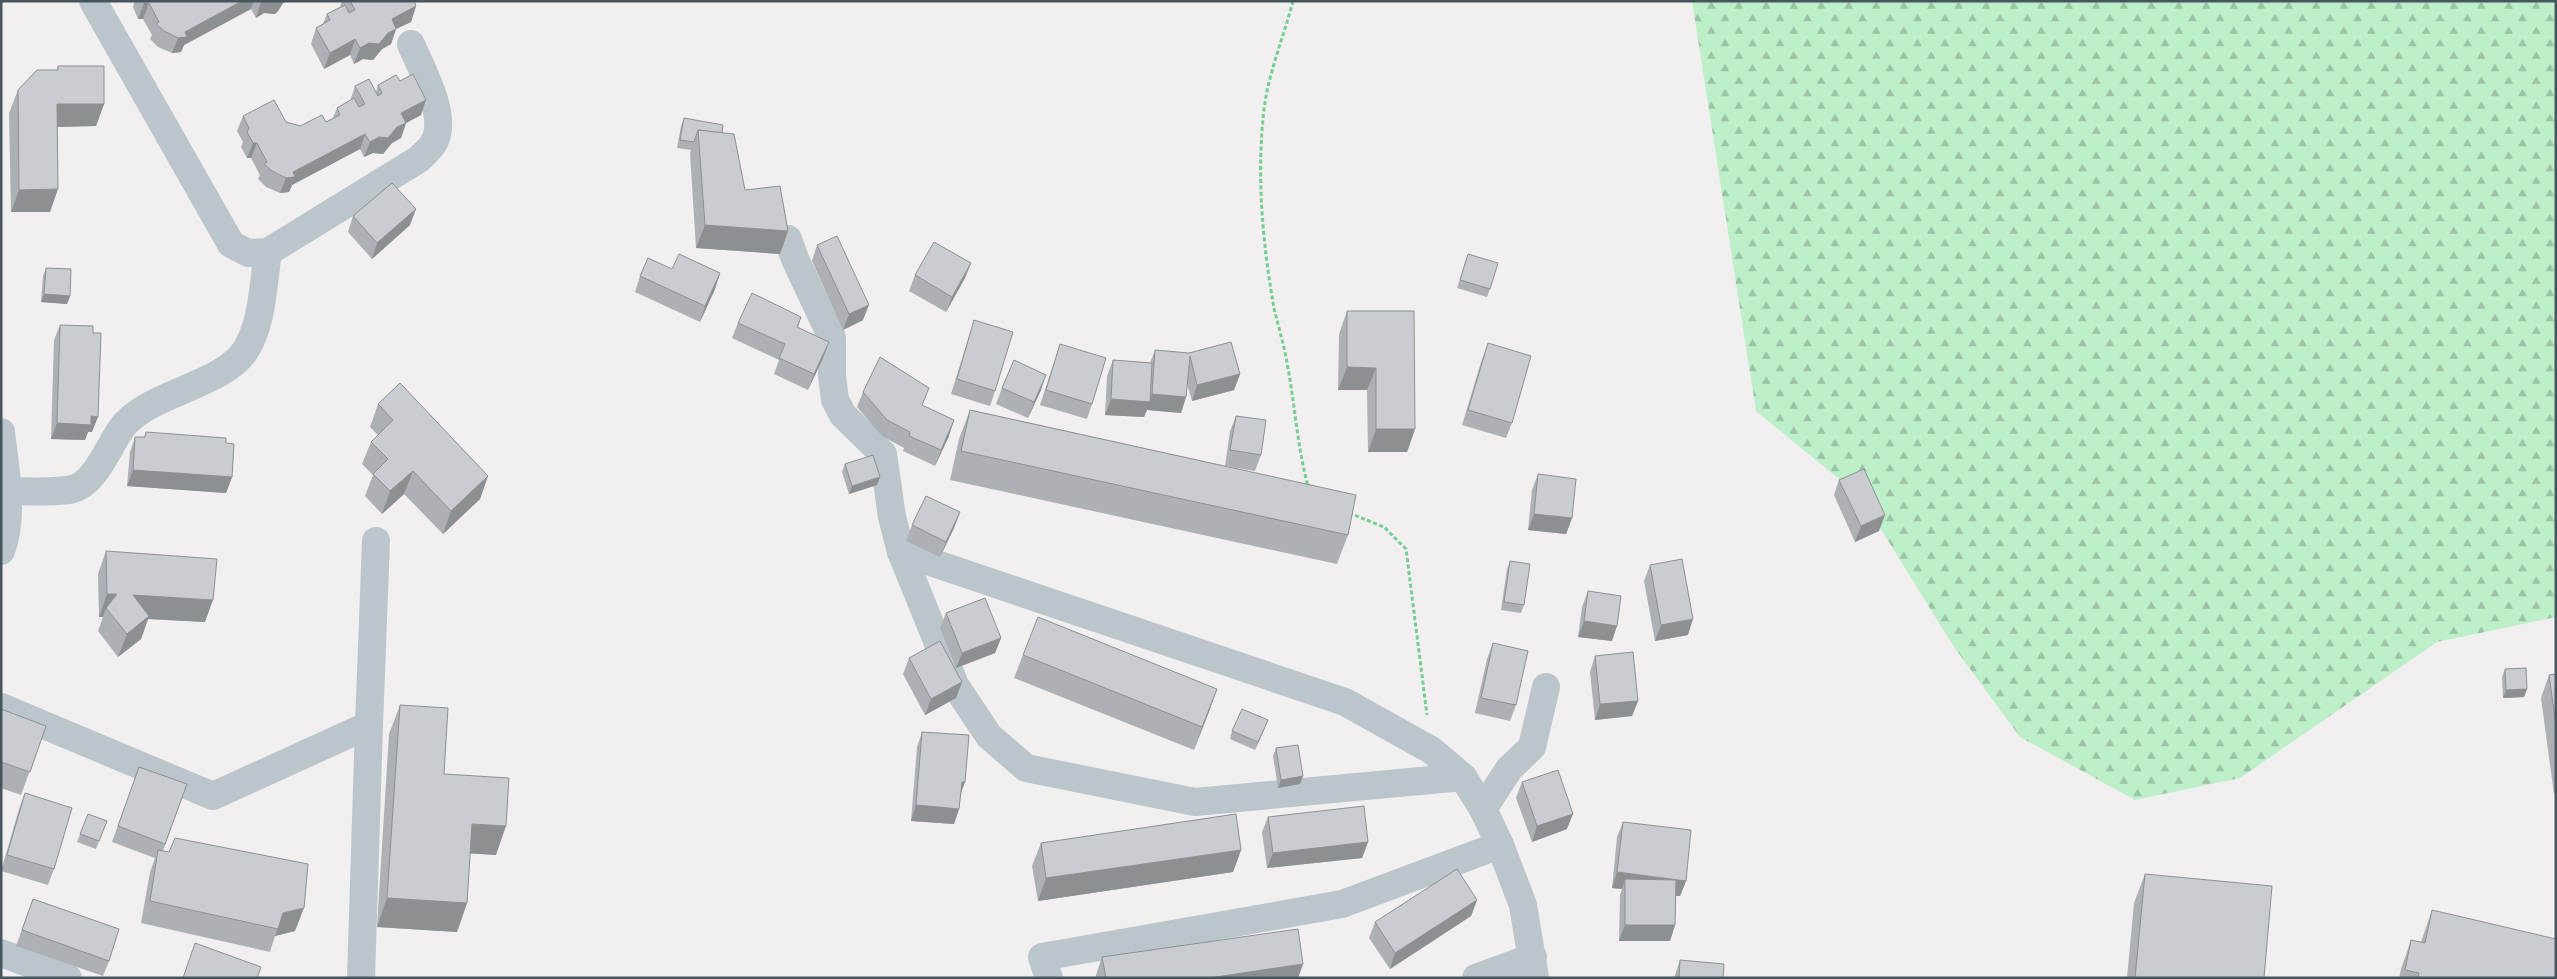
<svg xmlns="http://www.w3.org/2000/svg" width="2557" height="979" font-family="Commissioner,sans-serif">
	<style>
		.forest { fill: url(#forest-firs) }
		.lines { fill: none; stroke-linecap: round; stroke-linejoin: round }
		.path { stroke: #74ce93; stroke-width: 3; stroke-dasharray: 4 2.5; stroke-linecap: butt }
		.minor { stroke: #bac6cc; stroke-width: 28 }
		.wall { fill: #adb0b4 }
		.shaded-wall { fill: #8d9092 }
		.building { fill: #c9cdd1; stroke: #8d9092 }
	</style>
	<defs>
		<pattern id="forest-firs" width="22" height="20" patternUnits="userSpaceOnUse" patternTransform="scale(1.25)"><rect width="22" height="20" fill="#bdefc8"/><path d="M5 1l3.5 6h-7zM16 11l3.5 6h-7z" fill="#9bc4a6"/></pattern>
	</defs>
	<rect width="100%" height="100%" fill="#f1efef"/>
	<!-- forest -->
	<polygon class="forest" points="1692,1 2556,1 2556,617 2437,642 2240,778 2135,800 2020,737 1954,647 1861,497 1756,411"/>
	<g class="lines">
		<!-- path -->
		<g class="path">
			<path d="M1293,1C1283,40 1266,78 1263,119C1257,180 1263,247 1274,308C1278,326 1284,344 1287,363C1295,404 1297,446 1308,486"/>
			<polyline points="1349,513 1384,527 1406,549 1427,715"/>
		</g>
		<!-- minor -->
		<g class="minor">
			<path d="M93,1L231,244L248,253L268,252L419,159C424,154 430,149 433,144C450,118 421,69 411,44"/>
			<polyline points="788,239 795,259 832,338 832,376 835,400 843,415 883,454 892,517 901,552 955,685 989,736 1026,768 1195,802 1463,777"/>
			<path d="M1,432C5,470 15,513 1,551"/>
			<path d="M9,491C27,491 56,493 73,489C97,483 110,441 125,424C154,392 222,385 245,351C263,324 263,283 268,252"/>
			<polyline points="901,552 1345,702 1431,750 1463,777 1483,809 1500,845 1523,905 1535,978"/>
			<polyline points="1,707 213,796 369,725 361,978"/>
			<polyline points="369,725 376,541"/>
			<polyline points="1483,809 1509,769 1532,747 1546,687"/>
			<polyline points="1,953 68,978"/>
			<polyline points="1049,978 1042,957 1342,904 1500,845"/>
			<polyline points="1476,978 1533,957"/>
		</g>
	</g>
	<!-- wall -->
	<g class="wall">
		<polygon points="133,1 287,1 283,3 278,11 275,14 264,13 256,18 251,9 184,45 181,52 172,53 158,47 150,39 152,35 143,19 138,19 133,7 134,3"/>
		<polygon points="342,1 414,1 416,6 411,22 396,29 391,44 382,49 373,60 363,59 354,64 350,55 324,69 311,44 316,28 323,24 327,14 340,7"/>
		<polygon points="58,66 104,104 96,126 57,127 50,212 11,212 9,113 18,90 57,70"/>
		<polygon points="378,85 421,115 406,123 401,138 392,143 383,154 373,153 364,157 360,149 292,185 289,192 280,193 266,187 258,179 260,175 251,158 247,158 241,147 243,142 237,131 243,116 286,122 300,126 326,122 333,118 337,108 350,101 355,86 376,92"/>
		<polygon points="684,118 722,133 745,190 788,231 780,254 696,248 690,153 691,150 677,148 681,126"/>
		<polygon points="353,216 410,225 372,259 348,232"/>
		<polygon points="817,245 863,320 843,330 812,261"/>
		<polygon points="1468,254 1490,289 1487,297 1457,288"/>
		<polygon points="971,263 965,278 946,312 909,291 915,275"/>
		<polygon points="46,268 70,296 67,304 41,302 43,276"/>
		<polygon points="672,269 720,273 715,289 700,322 635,292 640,276"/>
		<polygon points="1347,311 1415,429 1407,452 1368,452 1367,390 1338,390 1339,334"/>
		<polygon points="801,317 798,328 829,342 823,358 808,390 774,374 779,360 732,338 738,323"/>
		<polygon points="974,320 995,391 990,406 951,394 969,336"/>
		<polygon points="60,325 93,333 92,432 88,432 85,440 51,439 54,340"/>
		<polygon points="1488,343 1512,423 1506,438 1462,425 1482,359"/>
		<polygon points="1060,344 1092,404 1087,419 1040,405"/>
		<polygon points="1155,350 1189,353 1240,374 1234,390 1192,401 1187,384 1186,397 1181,413 1147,410 1144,417 1105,415 1107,376 1113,360 1150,363"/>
		<polygon points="1002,388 1041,390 1028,418 996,404"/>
		<polygon points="863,392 922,405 949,436 935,466 903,451 904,448 882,436 857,407"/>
		<polygon points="378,404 488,476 480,499 443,534 404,494 382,514 365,496 373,475 362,464 371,442 378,435 370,427"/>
		<polygon points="970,410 1225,466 1230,431 1236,416 1261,455 1255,471 1225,466 1348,535 1337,564 950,480 959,439"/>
		<polygon points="146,432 226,443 232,477 226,493 127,486 130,452 135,437 144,437"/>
		<polygon points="845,464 880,477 877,485 849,494 842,472"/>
		<polygon points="1538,474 1572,518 1566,534 1528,530 1532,490"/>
		<polygon points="1839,480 1879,531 1855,542 1834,495"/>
		<polygon points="960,512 954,528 940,557 906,541 912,525"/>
		<polygon points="106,551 205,622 148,619 141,639 118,657 98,631 103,617 99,617 98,574"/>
		<polygon points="1510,561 1524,605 1521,613 1501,610 1507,569"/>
		<polygon points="1650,565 1688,635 1655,641 1644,581"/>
		<polygon points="1588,591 1612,641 1578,637 1582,607"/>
		<polygon points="946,613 1001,638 995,653 956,668 940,628"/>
		<polygon points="1493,643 1516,705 1510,721 1475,713 1487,659"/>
		<polygon points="1023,655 1217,689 1194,750 1014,678"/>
		<polygon points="1595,656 1638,701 1632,716 1595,720 1590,672"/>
		<polygon points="909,658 962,682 956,698 925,715 903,674"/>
		<polygon points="2505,669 2527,689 2524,697 2503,698 2502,677"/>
		<polygon points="2556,674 2556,794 2554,794 2541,698 2549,675"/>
		<polygon points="400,705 496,855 470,853 467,903 457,932 377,927 389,734"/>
		<polygon points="1,709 46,726 21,795 1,788"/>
		<polygon points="1268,720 1255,750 1230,739 1232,731"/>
		<polygon points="922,732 965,782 961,793 959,809 954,824 911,821 917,747"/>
		<polygon points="1276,748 1303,776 1300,784 1278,788 1273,756"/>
		<polygon points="139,767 187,784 163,851 295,931 275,936 270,952 141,923 150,872 155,858 112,842"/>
		<polygon points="1522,782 1567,829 1532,842 1516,798"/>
		<polygon points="25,793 54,869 48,885 1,871 19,809"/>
		<polygon points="88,814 107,821 96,849 77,842"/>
		<polygon points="1268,817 1368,842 1362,858 1267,868 1262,832"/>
		<polygon points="1623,822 1686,881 1680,896 1676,896 1675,925 1670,941 1619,941 1620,895 1622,889 1612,888 1617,837"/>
		<polygon points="1041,843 1241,850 1233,872 1038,901 1032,866"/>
		<polygon points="2145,874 2264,978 2127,978 2134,903"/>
		<polygon points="33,899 109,961 103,976 16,946"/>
		<polygon points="1477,900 1471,916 1390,969 1369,938 1375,922"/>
		<polygon points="2432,910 2556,978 2399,978 2401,969 2411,940 2421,942"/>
		<polygon points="1102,957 1303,964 1298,978 1095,978"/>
		<polygon points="1680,960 1723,978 1674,978"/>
	</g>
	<!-- shaded-wall -->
	<g class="shaded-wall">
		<polygon points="242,1 254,1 251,9 184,45 181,52 172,53 178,38 185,32"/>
		<polygon points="263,1 287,1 283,3 278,11 275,14 264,13 256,18 261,2"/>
		<polygon points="144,3 149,3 143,19 138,19"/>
		<polygon points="416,6 411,22 396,29 391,44 382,49 373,60 363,59 354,64 360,48 392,19"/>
		<polygon points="355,39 350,55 324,69 330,53"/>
		<polygon points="426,100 421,115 406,123 401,138 392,143 383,154 373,153 364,157 370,142 401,113"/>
		<polygon points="57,104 104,104 96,126 49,127"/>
		<polygon points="365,134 360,149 292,185 289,192 280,193 286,178 293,172"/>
		<polygon points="253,143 257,143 251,158 247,158"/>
		<polygon points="58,189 50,212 11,212 19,190"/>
		<polygon points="416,209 410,225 372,259 377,243"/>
		<polygon points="705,225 788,231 780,254 696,248"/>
		<polygon points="971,263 965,278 946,312 952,297"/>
		<polygon points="720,273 715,289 700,322 705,306"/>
		<polygon points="44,294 70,296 67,304 41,302"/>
		<polygon points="869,305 863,320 843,330 849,314"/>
		<polygon points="829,342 823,358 808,390 814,374"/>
		<polygon points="1347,367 1376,368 1367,390 1338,390"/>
		<polygon points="1240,374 1234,390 1192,401 1197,385"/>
		<polygon points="1046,375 1041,390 1028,418 1034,402"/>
		<polygon points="1152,394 1186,397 1181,413 1147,410 1144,417 1105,415 1111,399 1149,401"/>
		<polygon points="91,416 98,417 92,432 88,432 85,440 51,439 57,423"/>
		<polygon points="954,420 949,436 935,466 941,450"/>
		<polygon points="1376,429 1415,429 1407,452 1368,452"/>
		<polygon points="133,470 232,477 226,493 127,486"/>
		<polygon points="413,471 404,494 382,514 390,491"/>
		<polygon points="488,476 480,499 443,534 451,511"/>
		<polygon points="880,477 877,485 849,494 852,486"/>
		<polygon points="960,512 954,528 940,557 946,542"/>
		<polygon points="1534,514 1572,518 1566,534 1528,530"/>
		<polygon points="1885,515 1879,531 1855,542 1861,526"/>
		<polygon points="107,594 117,594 106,608 103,617 99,617"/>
		<polygon points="133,595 213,600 205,622 148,619 141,639 118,657 127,634"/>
		<polygon points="1693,619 1688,635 1655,641 1661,625"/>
		<polygon points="1584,621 1617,626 1612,641 1578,637"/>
		<polygon points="1001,638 995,653 956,668 962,653"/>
		<polygon points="962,682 956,698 925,715 931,699"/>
		<polygon points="1217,689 1209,712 1194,750 1202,727"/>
		<polygon points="2527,689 2524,697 2503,698 2506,690"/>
		<polygon points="1638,701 1632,716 1595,720 1600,704"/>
		<polygon points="1268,720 1265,728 1255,750 1258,742"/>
		<polygon points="1303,776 1300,784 1278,788 1281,780"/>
		<polygon points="962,782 965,782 959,798"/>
		<polygon points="916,805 959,809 954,824 911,821"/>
		<polygon points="1573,814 1567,829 1532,842 1537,826"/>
		<polygon points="472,824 506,826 496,855 462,853"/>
		<polygon points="1368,842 1362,858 1267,868 1273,853"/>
		<polygon points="1241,850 1233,872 1038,901 1046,878"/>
		<polygon points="1617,872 1686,881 1680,896 1625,890 1625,879 1622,889 1612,888"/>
		<polygon points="387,898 467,903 457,932 377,927"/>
		<polygon points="1477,900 1471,916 1390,969 1395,953"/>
		<polygon points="304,908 295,931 275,936 283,913"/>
		<polygon points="1625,925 1675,925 1670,941 1619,941"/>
		<polygon points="1303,964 1298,978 1209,978"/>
	</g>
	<!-- building -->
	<g class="building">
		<polygon points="143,1 242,1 185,32 187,37 178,38 164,31 156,24 159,22 149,3 144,3"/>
		<polygon points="350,1 414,1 416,6 392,19 396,29 388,33 379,44 369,43 360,48 355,39 330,53 316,28 330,20 327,14 345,5 349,13 355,10"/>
		<polygon points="58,66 104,66 104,104 57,104 58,189 19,190 18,90 37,70 58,70"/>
		<polygon points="413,74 426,100 401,113 406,123 397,127 388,138 379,137 370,142 365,134 293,172 295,177 286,178 272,171 264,164 267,162 257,143 253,143 247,132 249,128 243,116 274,100 286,122 300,126 322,115 326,122 340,115 337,108 354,98 359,107 365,104 355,86 369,79 378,96 382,93 378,85 396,75 400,81"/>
		<polygon points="684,118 723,125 722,133 698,130 694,142 680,140"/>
		<polygon points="698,130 734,134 745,190 780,186 788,231 705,225"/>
		<polygon points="392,183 416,209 377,243 353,216"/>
		<polygon points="837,236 869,305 849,314 817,245"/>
		<polygon points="934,242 971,263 952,297 915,275"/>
		<polygon points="679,254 720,273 705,306 640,276 648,258 672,269"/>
		<polygon points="1468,254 1498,263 1490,289 1460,280"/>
		<polygon points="46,268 71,269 70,296 44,294"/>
		<polygon points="752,293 801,317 797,327 829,342 814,374 779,358 785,344 738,323"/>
		<polygon points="1347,311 1414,311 1415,429 1376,429 1376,368 1347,367"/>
		<polygon points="974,320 1013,332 995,391 957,379"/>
		<polygon points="60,325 93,326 93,333 101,333 98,417 91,416 91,425 57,423"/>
		<polygon points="1231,342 1240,374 1197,385 1190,356 1186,397 1152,394 1155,350 1189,353"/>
		<polygon points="1488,343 1531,356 1512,423 1468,410"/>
		<polygon points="1060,344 1106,358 1092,404 1046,390"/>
		<polygon points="880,357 929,388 922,405 954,420 941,450 909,436 910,432 887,420 863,392"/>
		<polygon points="1014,360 1046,375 1034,402 1002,388"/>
		<polygon points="1113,360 1152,363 1150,402 1111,399"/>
		<polygon points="400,383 488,476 451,511 413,471 390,491 373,474 388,459 371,442 393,420 378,404"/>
		<polygon points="970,410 1356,495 1348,535 961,451"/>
		<polygon points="1236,416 1266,420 1261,455 1230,450"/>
		<polygon points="146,432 226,438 226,443 234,444 232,477 133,470 135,437 145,437"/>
		<polygon points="873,455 880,477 852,486 845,464"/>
		<polygon points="1864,469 1885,515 1861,526 1839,480"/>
		<polygon points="1538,474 1576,479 1572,518 1534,514"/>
		<polygon points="926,496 960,512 946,542 912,525"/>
		<polygon points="106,551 217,559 213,600 133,595 149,616 127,634 106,608 117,594 107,594"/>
		<polygon points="1682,559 1693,619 1661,625 1650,565"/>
		<polygon points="1510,561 1530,564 1524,605 1504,602"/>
		<polygon points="1588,591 1621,596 1617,626 1584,621"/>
		<polygon points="985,598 1001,638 962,653 946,613"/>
		<polygon points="1038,617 1217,689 1202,727 1023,655"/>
		<polygon points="940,641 962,682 931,699 909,658"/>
		<polygon points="1493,643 1528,651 1516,705 1481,698"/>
		<polygon points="1633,652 1638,701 1600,704 1595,656"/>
		<polygon points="2526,668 2527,689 2506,690 2505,669"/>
		<polygon points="2556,674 2556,725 2549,675"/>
		<polygon points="400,705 448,708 444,774 509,778 506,826 472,824 467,903 387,898"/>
		<polygon points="1,709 46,726 30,772 1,762"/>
		<polygon points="1242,709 1268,720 1258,742 1232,731"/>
		<polygon points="922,732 969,735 965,782 962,782 959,809 916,805"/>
		<polygon points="1298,745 1303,776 1281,780 1276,748"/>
		<polygon points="139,767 187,784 165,844 118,826"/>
		<polygon points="1558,770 1573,814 1537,826 1522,782"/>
		<polygon points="25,793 72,808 54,869 7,855"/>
		<polygon points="1364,806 1368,842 1273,853 1268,817"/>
		<polygon points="88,814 107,821 99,841 80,834"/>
		<polygon points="1236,814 1241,850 1046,878 1041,843"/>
		<polygon points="1623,822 1691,830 1686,881 1617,872"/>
		<polygon points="175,838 308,864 304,908 283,913 278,929 150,901 158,850 169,852"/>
		<polygon points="1457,869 1477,900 1395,953 1375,922"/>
		<polygon points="2145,874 2272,886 2264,978 2135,978"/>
		<polygon points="1625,879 1676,880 1675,925 1625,925"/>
		<polygon points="33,899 119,929 109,961 22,930"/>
		<polygon points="2432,910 2556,939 2556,978 2418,978 2419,973 2405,970 2411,940 2425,943"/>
		<polygon points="1298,929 1303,964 1209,978 1106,978 1102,957"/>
		<polygon points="195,943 261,967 257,978 183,978"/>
		<polygon points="1680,960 1724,964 1723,978 1679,978"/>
	</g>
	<!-- border -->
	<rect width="2557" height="979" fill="none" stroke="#47565c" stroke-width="5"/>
</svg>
